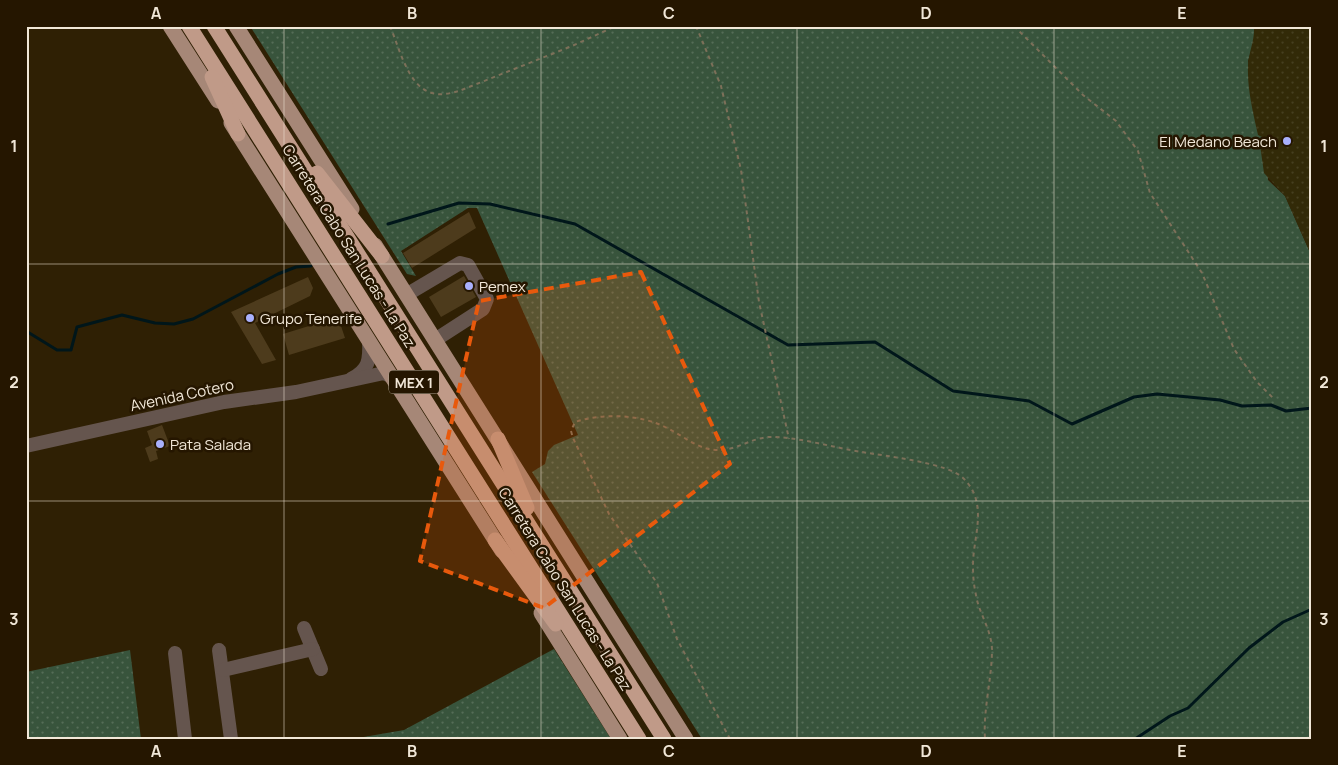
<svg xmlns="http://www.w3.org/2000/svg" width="1338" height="765" font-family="Manrope,sans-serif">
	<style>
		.grass { fill: url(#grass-dots) }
		.sand { fill: url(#sand-dots) }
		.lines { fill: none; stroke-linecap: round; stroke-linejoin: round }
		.stream { stroke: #00161a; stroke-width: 3 }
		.building { fill: #4d3b1c }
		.path { stroke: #7d7059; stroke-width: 2; stroke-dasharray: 4 4; stroke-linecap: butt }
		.minor { stroke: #65554e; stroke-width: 14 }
		.major { stroke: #a68777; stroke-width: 15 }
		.highway { stroke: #c09a88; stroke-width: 15 }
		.marked { fill: #e8590c; fill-opacity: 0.2; stroke: #e8590c; stroke-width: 4; stroke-dasharray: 10 6; stroke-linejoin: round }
		.grid { fill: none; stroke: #f1e7d7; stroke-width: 1; stroke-opacity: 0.55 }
		.poi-dot { fill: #a9b0fc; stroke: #251600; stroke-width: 2 }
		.labels { text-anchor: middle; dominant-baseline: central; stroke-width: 5; stroke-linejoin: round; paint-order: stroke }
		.shield { fill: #251600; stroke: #b4a896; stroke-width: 1 }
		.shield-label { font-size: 14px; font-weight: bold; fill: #f1e7d7 }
		.poi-label { font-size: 15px; fill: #f1e7d7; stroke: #251600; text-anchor: start }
		.street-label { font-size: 15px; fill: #f1e7d7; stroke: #251600 }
		.neatline { fill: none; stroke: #f1e7d7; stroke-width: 2 }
		.grid-label { font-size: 16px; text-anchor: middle; font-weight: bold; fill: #f1e7d7 }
	</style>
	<defs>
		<pattern id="grass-dots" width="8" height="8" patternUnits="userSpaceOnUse" patternTransform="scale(1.25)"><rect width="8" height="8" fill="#38543c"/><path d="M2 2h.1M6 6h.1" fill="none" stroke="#556d57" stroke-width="1.8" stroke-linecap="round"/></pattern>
		<pattern id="sand-dots" width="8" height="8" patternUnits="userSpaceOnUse" patternTransform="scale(1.25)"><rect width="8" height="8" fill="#322a08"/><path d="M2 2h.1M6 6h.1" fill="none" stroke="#463f20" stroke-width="1.8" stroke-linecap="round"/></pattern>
	</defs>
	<rect width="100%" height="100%" fill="#2f2004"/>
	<!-- grass -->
	<g class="grass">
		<polygon points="250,26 1254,26 1255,39 1248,61 1264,138 1268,180 1285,196 1312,257 1312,739 702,739 532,472 545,464 548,451 554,445 578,435 477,208 468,208 401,251 416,276 407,274"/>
		<polygon points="554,649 611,739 352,739 404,730"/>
		<polygon points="130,650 141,739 26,739 26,672"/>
	</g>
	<!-- sand -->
	<path class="sand" d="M1254,26H1312V257L1285,196L1264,173L1260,145L1264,138L1258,135C1253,112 1247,89 1248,65C1249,51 1255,40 1254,26Z"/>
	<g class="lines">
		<!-- stream -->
		<g class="stream">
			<polyline points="388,224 459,203 490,204 575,224 788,345 875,342 953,391 1029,401 1072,424 1134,397 1157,394 1220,400 1242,406 1271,405 1286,411 1312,408"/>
			<polyline points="26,331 57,350 71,350 77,327 122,315 155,323 174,324 193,319 278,274 296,267 311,266"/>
			<polyline points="1135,739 1170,716 1188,708 1249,648 1283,622 1312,609"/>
		</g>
	</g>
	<!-- building -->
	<g class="building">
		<polygon points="469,212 476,228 412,268 403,253"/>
		<polygon points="464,276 476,297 441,317 429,297"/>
		<polygon points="308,277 313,288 310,296 255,323 276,360 262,364 231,312"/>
		<polygon points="338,317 345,338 289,355 283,334"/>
		<polygon points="162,425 170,446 156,451 158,459 150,462 145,448 152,445 147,431"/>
	</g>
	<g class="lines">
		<!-- path -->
		<g class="path">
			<path d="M390,26C399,47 408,87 432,93C441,96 451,93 459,91L572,46L616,26"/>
			<polyline points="696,26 721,86 741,170 759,302 789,439"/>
			<polyline points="1014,26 1083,95 1116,121 1138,151 1150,193 1202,273 1234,349 1257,382 1275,400"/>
			<path d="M730,739L677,639L657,583L609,514L573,438L571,431L575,422C602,413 641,414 667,428C684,436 698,450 718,450C735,451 751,438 769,437C795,436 835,448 862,452C885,456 948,463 963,478C990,504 972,538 973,568C973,577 974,586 976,595C979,614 991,628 992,649C992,679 983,709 985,739"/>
		</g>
		<!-- minor -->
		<g class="minor">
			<polyline points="406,295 460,263 468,265 487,299 483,309 435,340"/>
			<path d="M351,379C369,370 370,360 369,341"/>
			<polyline points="26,446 224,402 296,392 384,373 392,377"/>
			<polyline points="304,628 321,669"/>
			<polyline points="219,650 231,739"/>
			<polyline points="175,653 185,739"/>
			<polyline points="223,670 313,649"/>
		</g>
		<!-- major -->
		<g class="major">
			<polyline points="170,26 218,101"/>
			<polyline points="236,26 352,209"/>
			<polyline points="231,123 502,551"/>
			<polyline points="375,245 686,739"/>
			<polyline points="541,613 620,739"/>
		</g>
		<!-- highway -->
		<g class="highway">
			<polyline points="189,26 639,739"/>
			<polyline points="214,26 664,739"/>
			<polyline points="212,77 238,134"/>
			<polyline points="317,173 382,256"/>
			<polyline points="498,439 527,508"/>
			<polyline points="495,540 556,624"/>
		</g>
	</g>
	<!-- marked area -->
	<path class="marked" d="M641,272L730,464L544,608L420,561L479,301Z"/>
	<!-- grid -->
	<path class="grid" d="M284,26V739M541,26V739M797,26V739M1054,26V739M26,264H1312M26,501H1312"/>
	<!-- markers -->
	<g class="poi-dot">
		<circle cx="1287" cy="141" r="5"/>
		<circle cx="469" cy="286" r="5"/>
		<circle cx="250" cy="318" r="5"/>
		<circle cx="160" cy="444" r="5"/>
	</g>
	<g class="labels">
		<!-- shield labels -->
		<rect class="shield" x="389" y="370.5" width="50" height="23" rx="4"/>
		<g class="shield-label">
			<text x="414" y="382">MEX 1</text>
		</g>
		<!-- poi labels -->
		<g class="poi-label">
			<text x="1277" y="141" text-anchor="end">El Medano Beach</text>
			<text x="479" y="286">Pemex</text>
			<text x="260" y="318">Grupo Tenerife</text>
			<text x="170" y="444">Pata Salada</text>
		</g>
		<!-- street labels -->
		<g class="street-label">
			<text transform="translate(349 246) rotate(58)">Carretera Cabo San Lucas - La Paz</text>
			<text transform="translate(182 395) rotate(-12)">Avenida Cotero</text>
			<text transform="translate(565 589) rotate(58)">Carretera Cabo San Lucas - La Paz</text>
		</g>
	</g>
	<!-- border -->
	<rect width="1338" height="765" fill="none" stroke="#251600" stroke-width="55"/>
	<rect x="28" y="28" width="1282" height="710" class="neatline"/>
	<g class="grid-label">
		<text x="156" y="19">A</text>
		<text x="412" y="19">B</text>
		<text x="669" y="19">C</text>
		<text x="926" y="19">D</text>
		<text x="1182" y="19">E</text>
		<text x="14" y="152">1</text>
		<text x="1324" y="152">1</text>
		<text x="14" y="388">2</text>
		<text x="1324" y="388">2</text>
		<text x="14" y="625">3</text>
		<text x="1324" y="625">3</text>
		<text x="156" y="757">A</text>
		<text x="412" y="757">B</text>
		<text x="669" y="757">C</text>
		<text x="926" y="757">D</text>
		<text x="1182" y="757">E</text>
	</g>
</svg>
